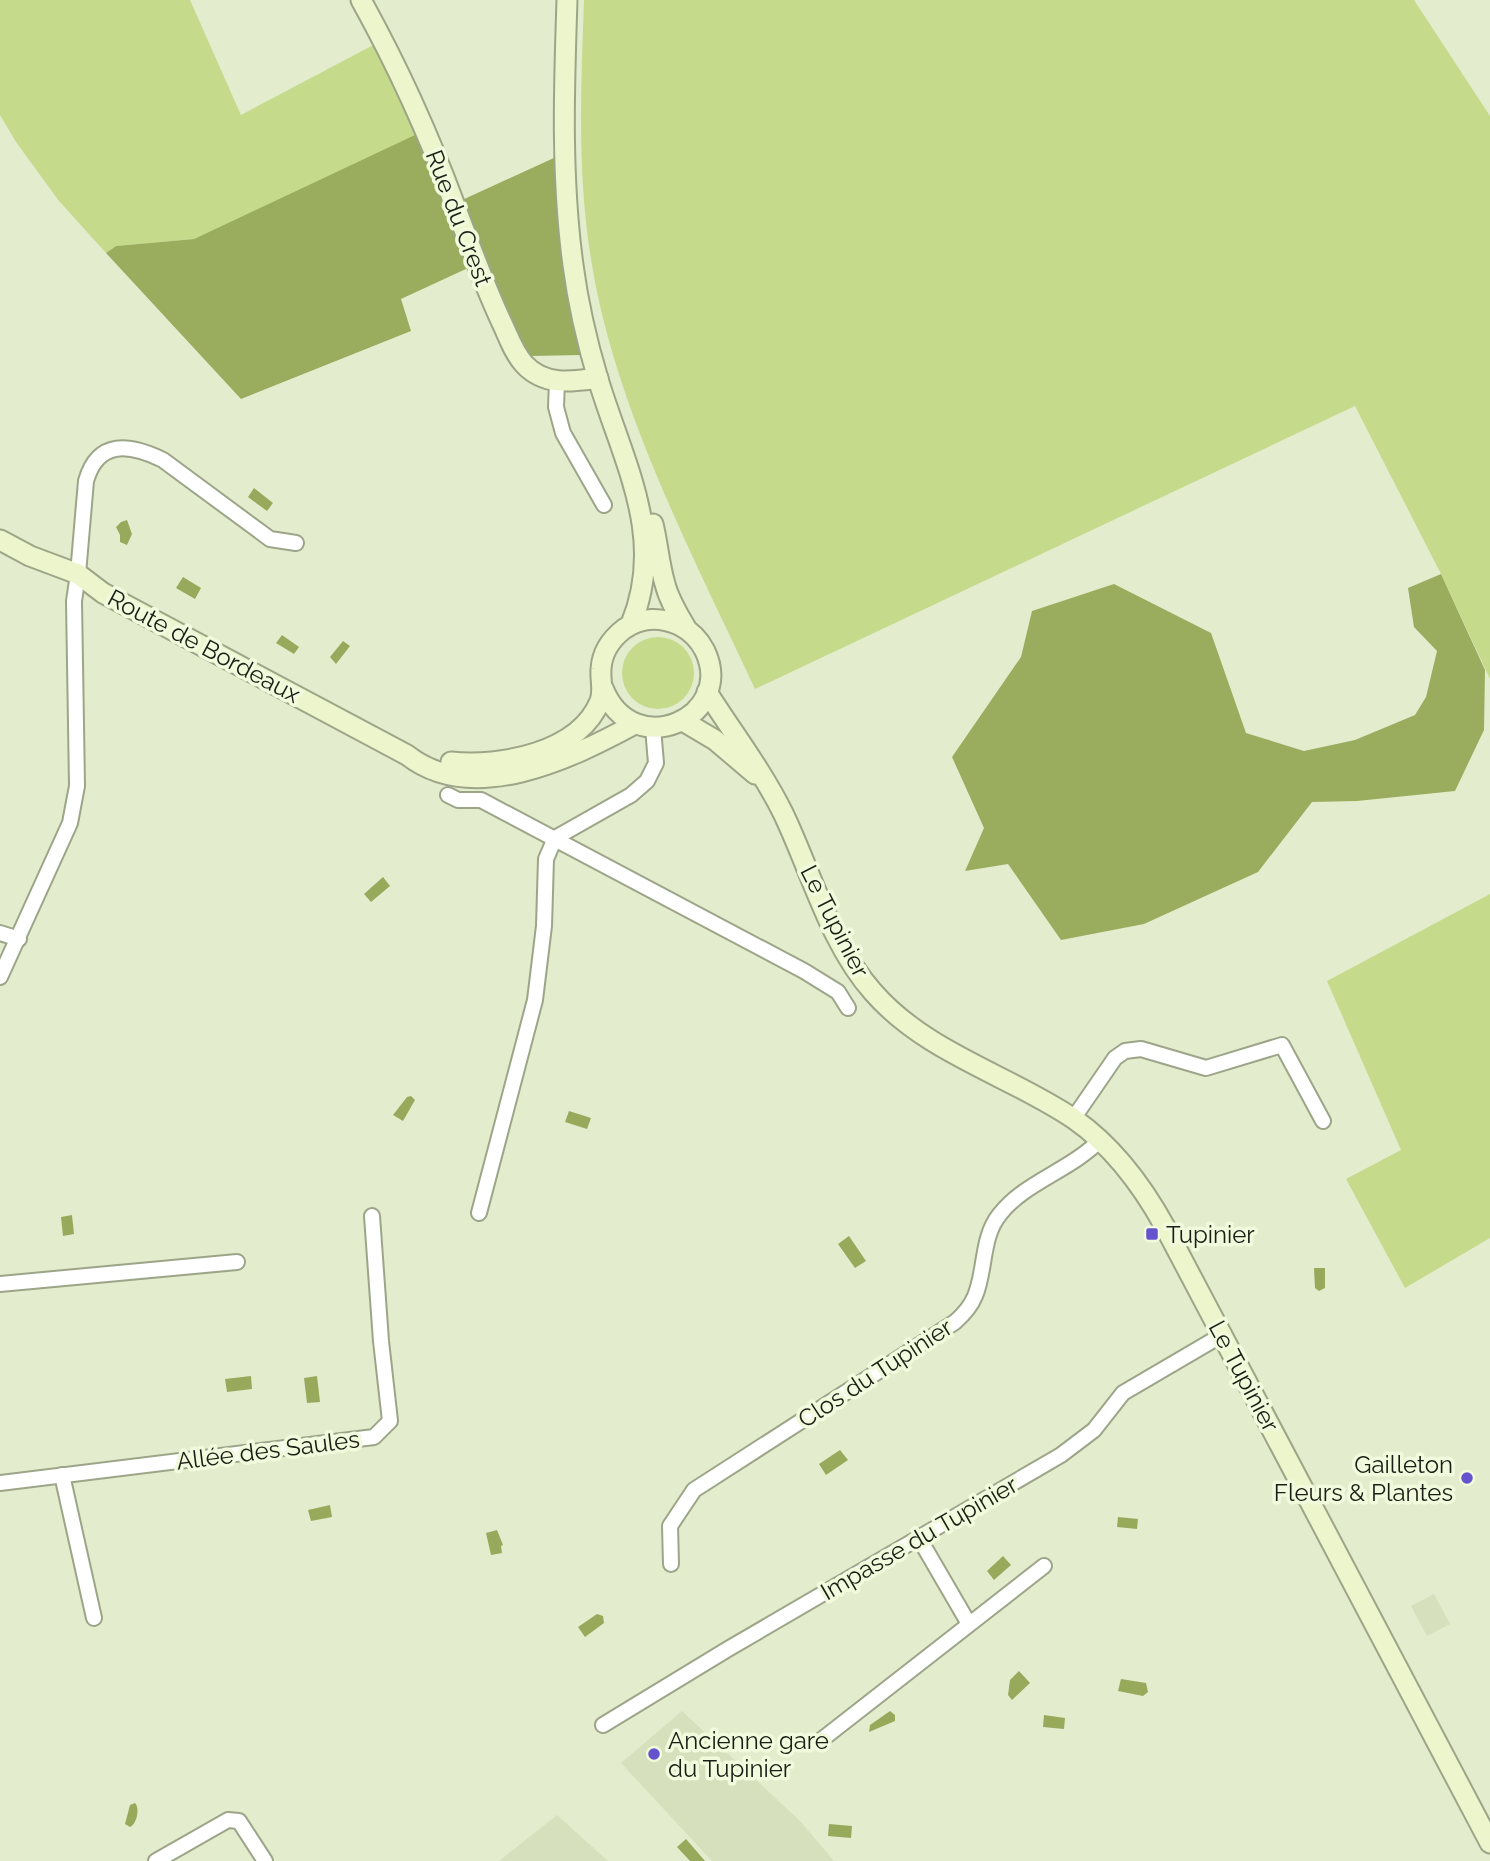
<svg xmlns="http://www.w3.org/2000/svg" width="1490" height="1861" font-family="Raleway,sans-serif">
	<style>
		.built { fill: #d6e0bc }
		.green { fill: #c6da8c }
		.forest { fill: #9aad5e }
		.water { fill: #97aa5b }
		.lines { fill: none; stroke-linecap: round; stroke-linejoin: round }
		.street-casing { stroke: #9da589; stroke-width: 18 }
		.secondary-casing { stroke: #9da589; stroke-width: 23 }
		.street { stroke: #fff; stroke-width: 14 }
		.secondary { stroke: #ecf5cb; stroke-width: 19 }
		.poi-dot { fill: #6453cc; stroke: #f1fadc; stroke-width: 2.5 }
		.labels { text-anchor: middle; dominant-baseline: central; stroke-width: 7; stroke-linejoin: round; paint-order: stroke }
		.street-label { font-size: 24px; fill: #1b1e14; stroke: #f1fadc }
		.poi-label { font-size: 24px; fill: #1b1e14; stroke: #f1fadc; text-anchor: start }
	</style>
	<rect width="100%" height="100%" fill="#e4ecce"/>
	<!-- built -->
	<g class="built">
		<polygon points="1434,1594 1450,1624 1427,1636 1411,1606"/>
		<polygon points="682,1711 800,1821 834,1861 712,1861 621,1763"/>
		<polygon points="557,1815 608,1861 499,1861"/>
	</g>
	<!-- green -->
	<g class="green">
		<polygon points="0,0 190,0 241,115 379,42 419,133 194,239 116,246 106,253 59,201 16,142 0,115"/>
		<path d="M584,0H1414L1490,116V679L1441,574L1355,406L755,689C692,554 614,406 591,259C577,173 581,86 584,0Z"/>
		<circle cx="658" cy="673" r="36"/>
		<polygon points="1490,894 1490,1238 1405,1288 1346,1179 1401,1150 1327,981"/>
	</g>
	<!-- forest -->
	<g class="forest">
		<polygon points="419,133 449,206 556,157 583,355 530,356 481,262 401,299 411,331 241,399 106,253 116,246 194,239"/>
		<polygon points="1441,574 1485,670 1484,730 1455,791 1357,801 1312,802 1258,872 1144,924 1061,940 1008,864 965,871 984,828 952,757 1021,657 1032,611 1114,584 1211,633 1246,733 1304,751 1355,740 1415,715 1426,697 1437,651 1414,627 1408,588"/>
	</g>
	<!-- water -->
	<g class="water">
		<polygon points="254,488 273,503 267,511 248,497"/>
		<polygon points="127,520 132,534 127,545 120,542 120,535 116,527 121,522"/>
		<polygon points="183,577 201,588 195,599 176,588"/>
		<polygon points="282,635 299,647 294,654 276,643"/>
		<polygon points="343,641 350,646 336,664 330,657"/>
		<polygon points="383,877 390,886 371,902 364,894"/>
		<polygon points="411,1096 415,1100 403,1121 393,1115 407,1097"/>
		<polygon points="569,1111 591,1118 587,1129 565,1122"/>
		<polygon points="72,1215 74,1234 63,1236 61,1217"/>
		<polygon points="849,1236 866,1261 855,1268 838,1244"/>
		<polygon points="1314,1268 1325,1268 1325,1288 1319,1291 1315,1288"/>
		<polygon points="251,1376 252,1389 227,1392 225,1379"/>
		<polygon points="317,1376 320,1402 307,1403 304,1378"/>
		<polygon points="840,1450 848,1460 826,1475 819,1464"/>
		<polygon points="330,1505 332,1517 311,1521 308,1510"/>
		<polygon points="1118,1517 1138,1519 1137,1529 1117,1527"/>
		<polygon points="497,1530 503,1545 501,1546 502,1553 491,1555 486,1533"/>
		<polygon points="1003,1556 1011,1565 994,1580 987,1571"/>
		<polygon points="597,1614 603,1616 604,1623 585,1637 578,1627"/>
		<polygon points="1019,1671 1030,1683 1012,1700 1008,1695 1010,1680"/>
		<polygon points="1121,1679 1146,1683 1148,1692 1143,1696 1118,1691"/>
		<polygon points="890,1711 895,1715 895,1721 869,1732 870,1725"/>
		<polygon points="1044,1715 1065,1718 1064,1729 1043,1727"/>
		<path d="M135,1803C140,1808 137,1824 130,1827L125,1824L130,1805Z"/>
		<polygon points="829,1824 852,1826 851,1838 828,1836"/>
		<polygon points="686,1839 705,1861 690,1861 677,1847"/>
	</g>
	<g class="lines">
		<defs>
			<g id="street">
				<polyline points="557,381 556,407 563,433 604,505"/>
				<polyline points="448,795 458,800 481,800 804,971 838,992 848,1008"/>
				<polyline points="0,933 19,939"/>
				<path d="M0,977L70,823L77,786L74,601L78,574L86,481C98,439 130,444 163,460L270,539L296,543"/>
				<polyline points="1073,1119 1115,1058 1125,1051 1141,1049 1206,1068 1282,1045 1323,1121"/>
				<polyline points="479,1213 535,1000 544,926 546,859 555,838 631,795 647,781 656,763 653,728"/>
				<polyline points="0,1284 237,1262"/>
				<polyline points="62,1475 94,1618"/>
				<polyline points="0,1483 374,1437 390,1421 381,1341 372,1216"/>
				<polyline points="919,1538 969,1624"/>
				<path d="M671,1564L670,1526L694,1490L955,1322C963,1315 971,1306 975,1296C986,1270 981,1237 1000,1214C1025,1182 1071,1170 1100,1140"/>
				<polyline points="603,1725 728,1649 1061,1455 1094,1430 1123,1393 1222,1335"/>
				<polyline points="820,1741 1044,1566"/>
				<polyline points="156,1861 228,1820 239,1821 265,1861"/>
			</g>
			<g id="secondary">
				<path d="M361,0C397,65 428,133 454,203C469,243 483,282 501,321C508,335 513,352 524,364C544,386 571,382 598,378"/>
				<path d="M567,0C564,88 561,177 573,265C578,303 587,342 598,379C623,462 667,537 631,624"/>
				<path d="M653,524C658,544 659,564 665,584C669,600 678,614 686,628"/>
				<path d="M0,540L30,556L78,574L103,593L407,755C473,807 572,758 635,724"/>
				<path d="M707,692C733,733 761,769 783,813C811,871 830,944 873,992C926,1053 1009,1075 1074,1119C1114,1147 1142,1185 1165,1227L1490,1843"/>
				<polyline points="683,721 715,740 755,774"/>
				<path d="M451,762C500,767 579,753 600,701C604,690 600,680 601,669C602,653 611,639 624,629C641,617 661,617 679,625C691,631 699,639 705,651C736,717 633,764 603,688"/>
			</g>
		</defs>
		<!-- street casing -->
		<use href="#street" class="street-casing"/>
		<!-- secondary casing -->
		<use href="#secondary" class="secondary-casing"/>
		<!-- street -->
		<use href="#street" class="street"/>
		<!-- secondary -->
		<use href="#secondary" class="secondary"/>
	</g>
	<!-- markers -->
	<g class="poi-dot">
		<rect x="1145" y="1227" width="14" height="14" rx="3.5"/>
		<circle cx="1467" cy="1478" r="7"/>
		<circle cx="654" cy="1754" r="7"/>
	</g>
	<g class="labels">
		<!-- street labels -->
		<g class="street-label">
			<text transform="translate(459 218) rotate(69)">Rue du Crest</text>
			<text transform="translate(204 646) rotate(28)">Route de Bordeaux</text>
			<text transform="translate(835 921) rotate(63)">Le Tupinier</text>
			<text transform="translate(875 1373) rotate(-33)">Clos du Tupinier</text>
			<text transform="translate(1244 1376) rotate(62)">Le Tupinier</text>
			<text transform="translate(268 1450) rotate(-7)">Allée des Saules</text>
			<text transform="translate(919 1538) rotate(-30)">Impasse du Tupinier</text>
		</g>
		<!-- poi labels -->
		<g class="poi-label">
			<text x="1166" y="1234">Tupinier</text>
			<text x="1453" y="1464" text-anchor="end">Gailleton<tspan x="1453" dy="28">Fleurs &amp; Plantes</tspan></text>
			<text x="668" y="1740">Ancienne gare<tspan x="668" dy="28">du Tupinier</tspan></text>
		</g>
	</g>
</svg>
